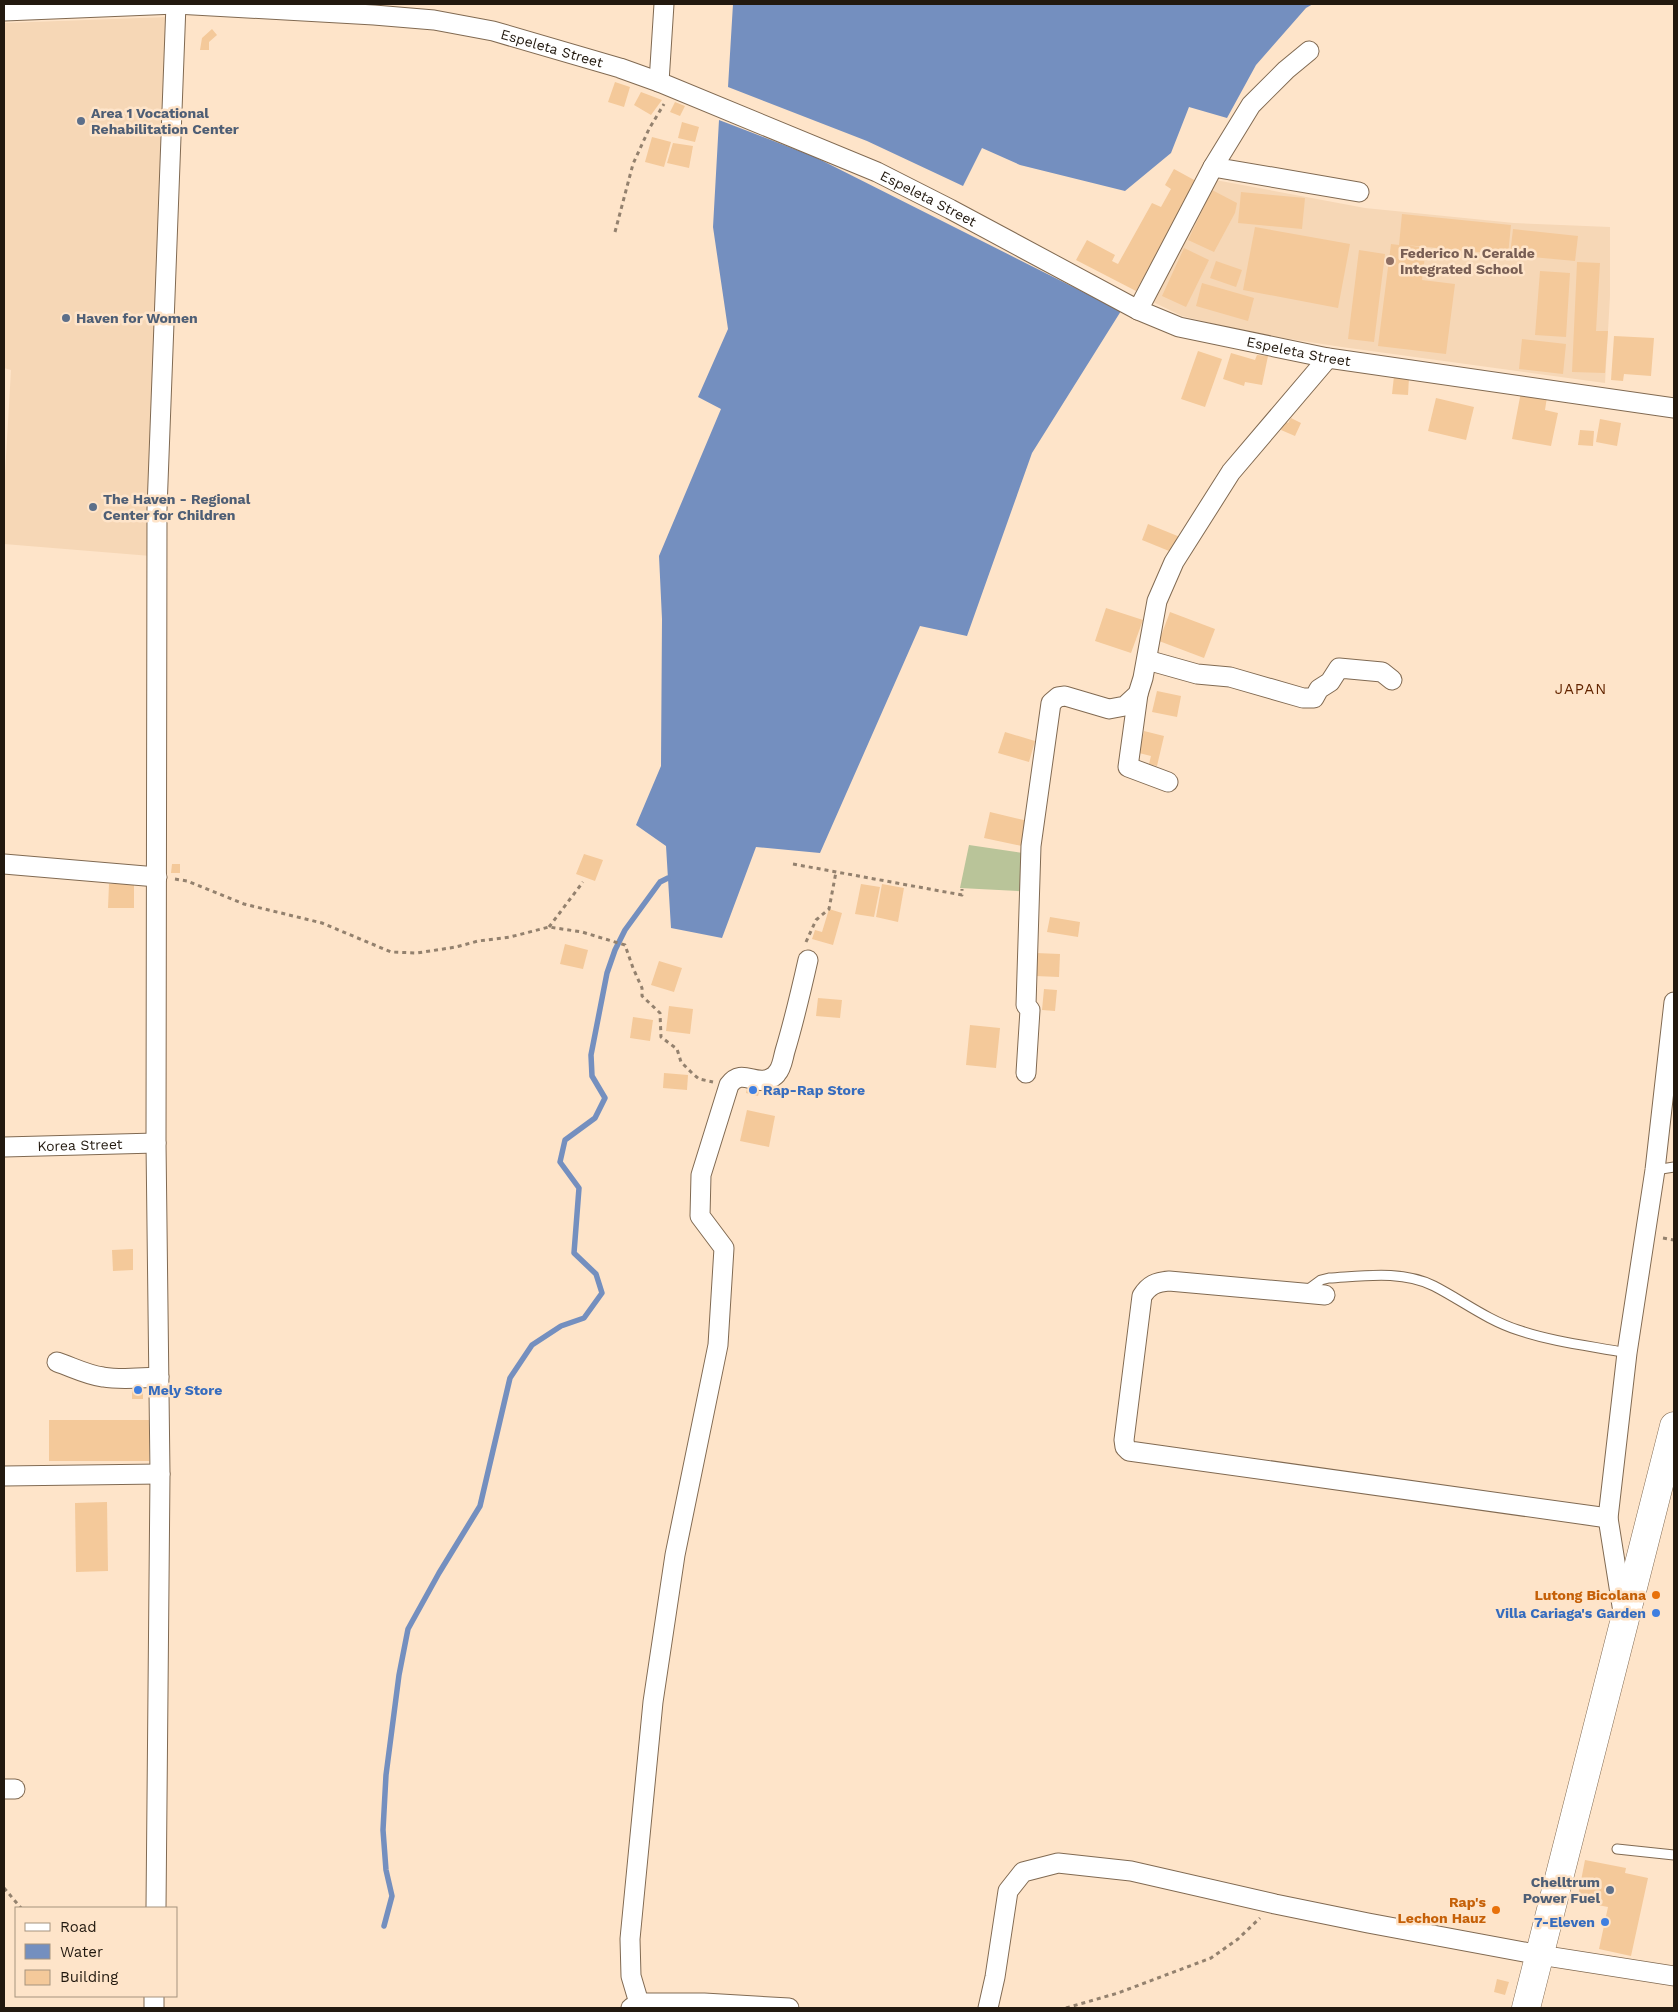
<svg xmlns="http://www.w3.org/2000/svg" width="1678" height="2012" font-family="'Work Sans',sans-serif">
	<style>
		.built { fill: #f6d7b6 }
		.green { fill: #b9c499 }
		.water { fill: #748fbf }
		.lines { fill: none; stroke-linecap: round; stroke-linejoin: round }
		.stream { stroke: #748fbf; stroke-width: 5.5 }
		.building { fill: #f4c99a }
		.service-casing { stroke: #816a52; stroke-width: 11 }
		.minor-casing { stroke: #816a52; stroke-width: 21 }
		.primary-casing { stroke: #816a52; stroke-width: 29 }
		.path { stroke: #93816e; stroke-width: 3; stroke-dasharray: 4 4; stroke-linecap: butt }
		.service { stroke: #fff; stroke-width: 9 }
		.minor { stroke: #fff; stroke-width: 19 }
		.primary { stroke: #fff; stroke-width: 28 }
		.service-dot { fill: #5c6f8a; stroke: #fee4c9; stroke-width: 2 }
		.education-dot { fill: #8d6e63; stroke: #fee4c9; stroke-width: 2 }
		.shop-dot { fill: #3f7fe0; stroke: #fee4c9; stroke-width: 2 }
		.food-dot { fill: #e8710a; stroke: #fee4c9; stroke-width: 2 }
		.labels { text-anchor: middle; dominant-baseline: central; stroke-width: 5; stroke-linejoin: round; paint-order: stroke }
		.street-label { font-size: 14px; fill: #22190f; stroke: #fee4c9 }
		.service-label { font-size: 14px; font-weight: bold; fill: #4e5e75; stroke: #fee4c9; text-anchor: start }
		.education-label { font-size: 14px; font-weight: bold; fill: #785e54; stroke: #fee4c9; text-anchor: start }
		.shop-label { font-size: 14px; font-weight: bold; fill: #366cbe; stroke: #fee4c9; text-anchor: start }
		.food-label { font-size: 14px; font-weight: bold; fill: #c56008; stroke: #fee4c9; text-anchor: end }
		.neighbourhood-label { font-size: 15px; letter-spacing: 1px; fill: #632500; stroke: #fee4c9 }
	</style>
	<rect width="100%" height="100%" fill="#fee4c9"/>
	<!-- built -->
	<g class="built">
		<polygon points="168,17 151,556 4,544 4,491 11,370 4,368 4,23"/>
		<polygon points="1210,179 1365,208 1514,223 1610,227 1610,296 1605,383 1342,347 1251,333 1182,316 1151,301"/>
	</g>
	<!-- green -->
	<polygon class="green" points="969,845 1037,855 1035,892 960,888"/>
	<!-- water -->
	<g class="water">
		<polygon points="733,4 1313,4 1306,8 1256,65 1227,118 1189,107 1171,153 1125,191 1020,165 982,148 963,186 867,141 728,87"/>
		<polygon points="719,120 815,157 1121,311 1032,453 967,636 920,626 820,853 756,847 722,938 671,928 666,846 636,825 661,766 662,619 659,556 721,409 698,397 728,329 713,227"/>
	</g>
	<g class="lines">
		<!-- stream -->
		<polyline class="stream" points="384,1926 392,1896 386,1870 383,1830 386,1775 399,1675 408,1629 439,1573 480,1506 510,1378 532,1345 561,1326 584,1318 602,1293 596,1274 574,1253 579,1188 560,1162 565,1140 595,1118 605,1098 592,1076 591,1055 607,973 615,950 625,930 660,882 668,878"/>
	</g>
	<!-- building -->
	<g class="building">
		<polygon points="212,29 217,35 209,42 209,50 200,50 202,38"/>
		<polygon points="615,82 630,87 624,107 608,102"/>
		<polygon points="641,92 662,100 651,115 634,105"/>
		<polygon points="675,102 685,106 680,116 670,112"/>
		<polygon points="682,122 699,127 695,142 678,138"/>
		<polygon points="652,137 671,142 664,167 645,162"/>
		<polygon points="673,143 693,146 689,168 667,163"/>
		<polygon points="1174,169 1196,181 1136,291 1076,260 1087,240 1115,255 1112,261 1118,264 1152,203 1161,207 1171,189 1165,185"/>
		<polygon points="1212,190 1237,203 1235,213 1214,252 1188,240"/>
		<polygon points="1241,192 1305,198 1302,229 1238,223"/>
		<polygon points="1402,214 1511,225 1508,255 1406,245 1426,248 1422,280 1455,284 1446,354 1378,346 1391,244 1399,245"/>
		<polygon points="1255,227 1350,244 1338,308 1243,290"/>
		<polygon points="1513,229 1578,236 1575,261 1510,255"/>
		<polygon points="1184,248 1209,260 1186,307 1162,296"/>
		<polygon points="1359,250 1385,254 1374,342 1348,339"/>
		<polygon points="1216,261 1242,270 1236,287 1210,278"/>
		<polygon points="1577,262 1600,263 1596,331 1608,331 1605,373 1572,372"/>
		<polygon points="1540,271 1570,273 1566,337 1535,335"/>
		<polygon points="1202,283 1254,298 1248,321 1196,306"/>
		<polygon points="1614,336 1654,338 1651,376 1624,374 1623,381 1611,380"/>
		<polygon points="1522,339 1566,344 1563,374 1519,369"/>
		<polygon points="1198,351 1222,359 1205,407 1181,399"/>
		<polygon points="1231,353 1255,360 1257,355 1268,356 1262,385 1245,382 1244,386 1223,379"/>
		<polygon points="1394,376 1409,378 1408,395 1392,394"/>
		<polygon points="1521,392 1547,397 1545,410 1558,413 1551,446 1512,439"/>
		<polygon points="1436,398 1474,407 1466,440 1428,431"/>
		<polygon points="1291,418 1301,423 1295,436 1281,430 1285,421 1288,423"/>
		<polygon points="1600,419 1621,423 1617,446 1596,442"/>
		<polygon points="1580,430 1594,431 1593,446 1578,445"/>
		<polygon points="1148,524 1180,537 1174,553 1142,540"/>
		<polygon points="1106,608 1143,620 1131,653 1095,641"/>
		<polygon points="1170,612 1215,629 1204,658 1159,641"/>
		<polygon points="1157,691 1181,696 1177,717 1152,712"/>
		<polygon points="1144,731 1164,736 1157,766 1149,764 1151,756 1139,753"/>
		<polygon points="1005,732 1035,741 1029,762 998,753"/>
		<polygon points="990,812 1028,821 1022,846 984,838"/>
		<polygon points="584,854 603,860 595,881 576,874"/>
		<polygon points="172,864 180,864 180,873 171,873"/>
		<polygon points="109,884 134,884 134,908 108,908"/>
		<polygon points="861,884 880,887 874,917 855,914"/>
		<polygon points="882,884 904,888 898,922 876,917"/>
		<polygon points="829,909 842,913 833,945 812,939 815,930 822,932"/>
		<polygon points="1050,917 1080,922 1078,937 1047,932"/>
		<polygon points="565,944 588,950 583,969 560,964"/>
		<polygon points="1036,953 1060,954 1059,977 1035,976"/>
		<polygon points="659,961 682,968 674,992 651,985"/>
		<polygon points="1044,989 1057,990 1055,1011 1042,1010"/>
		<polygon points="818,998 842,1000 840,1018 816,1016"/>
		<polygon points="669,1006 693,1009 690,1034 666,1031"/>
		<polygon points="633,1017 653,1020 650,1041 630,1038"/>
		<polygon points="970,1025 1000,1028 996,1068 966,1065"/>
		<polygon points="664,1073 688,1075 687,1090 663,1088"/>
		<polygon points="748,1084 760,1087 758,1096 746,1093"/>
		<polygon points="747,1110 775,1116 769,1147 740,1141"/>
		<polygon points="133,1249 133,1270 113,1271 112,1250"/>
		<rect x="132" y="1386" width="11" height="13"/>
		<rect x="49" y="1420" width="100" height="41"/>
		<polygon points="107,1502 108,1571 76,1572 75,1503"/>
		<polygon points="1585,1860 1626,1868 1625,1873 1648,1878 1631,1956 1599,1949 1608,1907 1577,1901"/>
		<polygon points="1497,1979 1509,1982 1505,1995 1494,1992"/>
	</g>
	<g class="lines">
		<defs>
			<g id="service">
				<polyline points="1655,1170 1674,1167"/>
				<path d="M1306,1291L1321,1280L1329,1278C1364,1276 1402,1270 1434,1286C1463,1301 1487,1320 1518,1330C1553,1342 1591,1346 1627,1353"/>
				<polyline points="1617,1849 1674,1855"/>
			</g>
			<g id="minor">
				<path id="s1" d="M4,11L176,4L374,15L434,20L493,31L620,68L659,82L877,172L950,209L1138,310L1179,327L1328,358L1674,408"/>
				<polyline points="1309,51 1286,70 1251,105 1213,167 1359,192"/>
				<polyline points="659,82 664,4"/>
				<polyline points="1138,310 1213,167"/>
				<polyline points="1147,660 1197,674 1230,677 1303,698 1314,698 1319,689 1330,682 1339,668 1382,672 1392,680"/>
				<polyline points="1138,694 1128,767 1168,782"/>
				<polyline points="4,864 157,877"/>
				<polyline points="1026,1073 1030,1010 1026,1005 1031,846 1051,703 1058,697 1065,696 1109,709 1125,706 1138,694 1143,678 1157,601 1174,562 1231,472 1328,358"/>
				<path id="s2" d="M4,1147L156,1143"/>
				<path d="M1325,1295L1169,1281C1156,1282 1149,1285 1142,1296L1124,1440L1125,1447L1129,1451L1608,1518"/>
				<path d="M57,1362C72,1367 87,1375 103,1377C121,1380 140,1378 159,1377"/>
				<polyline points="4,1476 160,1474"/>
				<polyline points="1623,1612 1608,1518 1627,1353 1655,1170 1674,1002"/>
				<polyline points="4,1789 15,1789"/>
				<polyline points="156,1908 160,1474 156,1143 157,509 176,4"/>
				<path d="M639,2003L631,1976L630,1939L653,1702L675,1555L718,1345L724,1248L700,1216L701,1175L729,1085C742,1067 755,1087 771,1078C773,1077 776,1075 777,1073C782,1068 783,1058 785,1051C794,1021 801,991 808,960"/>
				<polyline points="154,2008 154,1996"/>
				<polyline points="631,2008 639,2003 704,2003 789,2008"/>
				<polyline points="988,2008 995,1977 1008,1891 1023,1872 1058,1863 1131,1871 1275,1904 1368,1923 1540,1955 1674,1976"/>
			</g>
			<polyline id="primary" points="1526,2008 1674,1426"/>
		</defs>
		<!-- service casing -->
		<use href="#service" class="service-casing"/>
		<!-- minor casing -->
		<use href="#minor" class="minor-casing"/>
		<!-- primary casing -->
		<use href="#primary" class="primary-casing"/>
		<!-- path -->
		<g class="path">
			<polyline points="615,232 633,164 649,129 664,104"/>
			<polyline points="793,864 962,895 962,889"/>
			<polyline points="175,879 187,881 244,904 322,923 391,952 417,953 456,947 478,941 510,937 549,927 582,932 625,945 633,968 642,988 642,996 660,1013 661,1037 677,1049 681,1062 692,1073 699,1079 713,1082"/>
			<polyline points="549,927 583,882"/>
			<polyline points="806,942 816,920 829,909 836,872"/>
			<polyline points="1663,1238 1674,1240"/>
			<polyline points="4,1888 21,1908"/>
			<polyline points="1066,2008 1118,1993 1211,1958 1238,1939 1260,1918"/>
		</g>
		<!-- service -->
		<use href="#service" class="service"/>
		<!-- minor -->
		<use href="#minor" class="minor"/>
		<!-- primary -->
		<use href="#primary" class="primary"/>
	</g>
	<!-- markers -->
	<g class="service-dot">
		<circle cx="81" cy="121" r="5"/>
		<circle cx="66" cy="318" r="5"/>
		<circle cx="93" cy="507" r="5"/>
		<circle cx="1610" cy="1890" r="5"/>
	</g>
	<circle class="education-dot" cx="1390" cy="261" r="5"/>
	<g class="shop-dot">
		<circle cx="753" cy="1090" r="5"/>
		<circle cx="138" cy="1390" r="5"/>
		<circle cx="1656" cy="1613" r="5"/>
		<circle cx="1605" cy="1922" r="5"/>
	</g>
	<g class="food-dot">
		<circle cx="1656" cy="1595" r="5"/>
		<circle cx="1496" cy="1910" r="5"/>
	</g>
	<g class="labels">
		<!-- street labels -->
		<g class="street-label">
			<text stroke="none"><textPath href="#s1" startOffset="552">Espeleta Street</textPath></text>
			<text stroke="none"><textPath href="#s1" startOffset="958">Espeleta Street</textPath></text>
			<text stroke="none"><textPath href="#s1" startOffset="1362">Espeleta Street</textPath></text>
			<text stroke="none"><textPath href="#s2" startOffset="76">Korea Street</textPath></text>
		</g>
		<!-- service labels -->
		<g class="service-label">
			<text x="91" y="113">Area 1 Vocational<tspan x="91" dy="16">Rehabilitation Center</tspan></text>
			<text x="76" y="318">Haven for Women</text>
			<text x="103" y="499">The Haven - Regional<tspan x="103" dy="16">Center for Children</tspan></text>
			<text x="1600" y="1882" text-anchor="end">Chelltrum<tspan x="1600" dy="16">Power Fuel</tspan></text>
		</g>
		<!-- education labels -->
		<g class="education-label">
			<text x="1400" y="253">Federico N. Ceralde<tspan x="1400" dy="16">Integrated School</tspan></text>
		</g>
		<!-- shop labels -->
		<g class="shop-label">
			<text x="763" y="1090">Rap-Rap Store</text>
			<text x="148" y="1390">Mely Store</text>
			<text x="1646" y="1613" text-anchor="end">Villa Cariaga's Garden</text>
			<text x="1595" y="1922" text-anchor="end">7-Eleven</text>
		</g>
		<!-- food labels -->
		<g class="food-label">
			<text x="1646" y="1595">Lutong Bicolana</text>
			<text x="1486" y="1902">Rap's<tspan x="1486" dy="16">Lechon Hauz</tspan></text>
		</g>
		<!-- neighbourhood labels -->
		<g class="neighbourhood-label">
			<text x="1581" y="689">JAPAN</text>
		</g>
	</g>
	<!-- border -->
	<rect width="1678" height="2012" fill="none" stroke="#22190f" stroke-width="10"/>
	<!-- legend -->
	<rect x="15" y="1907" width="162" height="90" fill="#fee4c9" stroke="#a6937f"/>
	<rect x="25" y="1923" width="25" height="8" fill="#ffffff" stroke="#a6937f"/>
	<text x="60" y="1932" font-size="15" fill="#22190f">Road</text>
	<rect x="25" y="1944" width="25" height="15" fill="#748fbf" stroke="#a6937f"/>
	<text x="60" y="1957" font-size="15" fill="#22190f">Water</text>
	<rect x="25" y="1970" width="25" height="15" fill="#f4c99a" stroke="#a6937f"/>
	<text x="60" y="1982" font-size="15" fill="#22190f">Building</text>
</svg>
